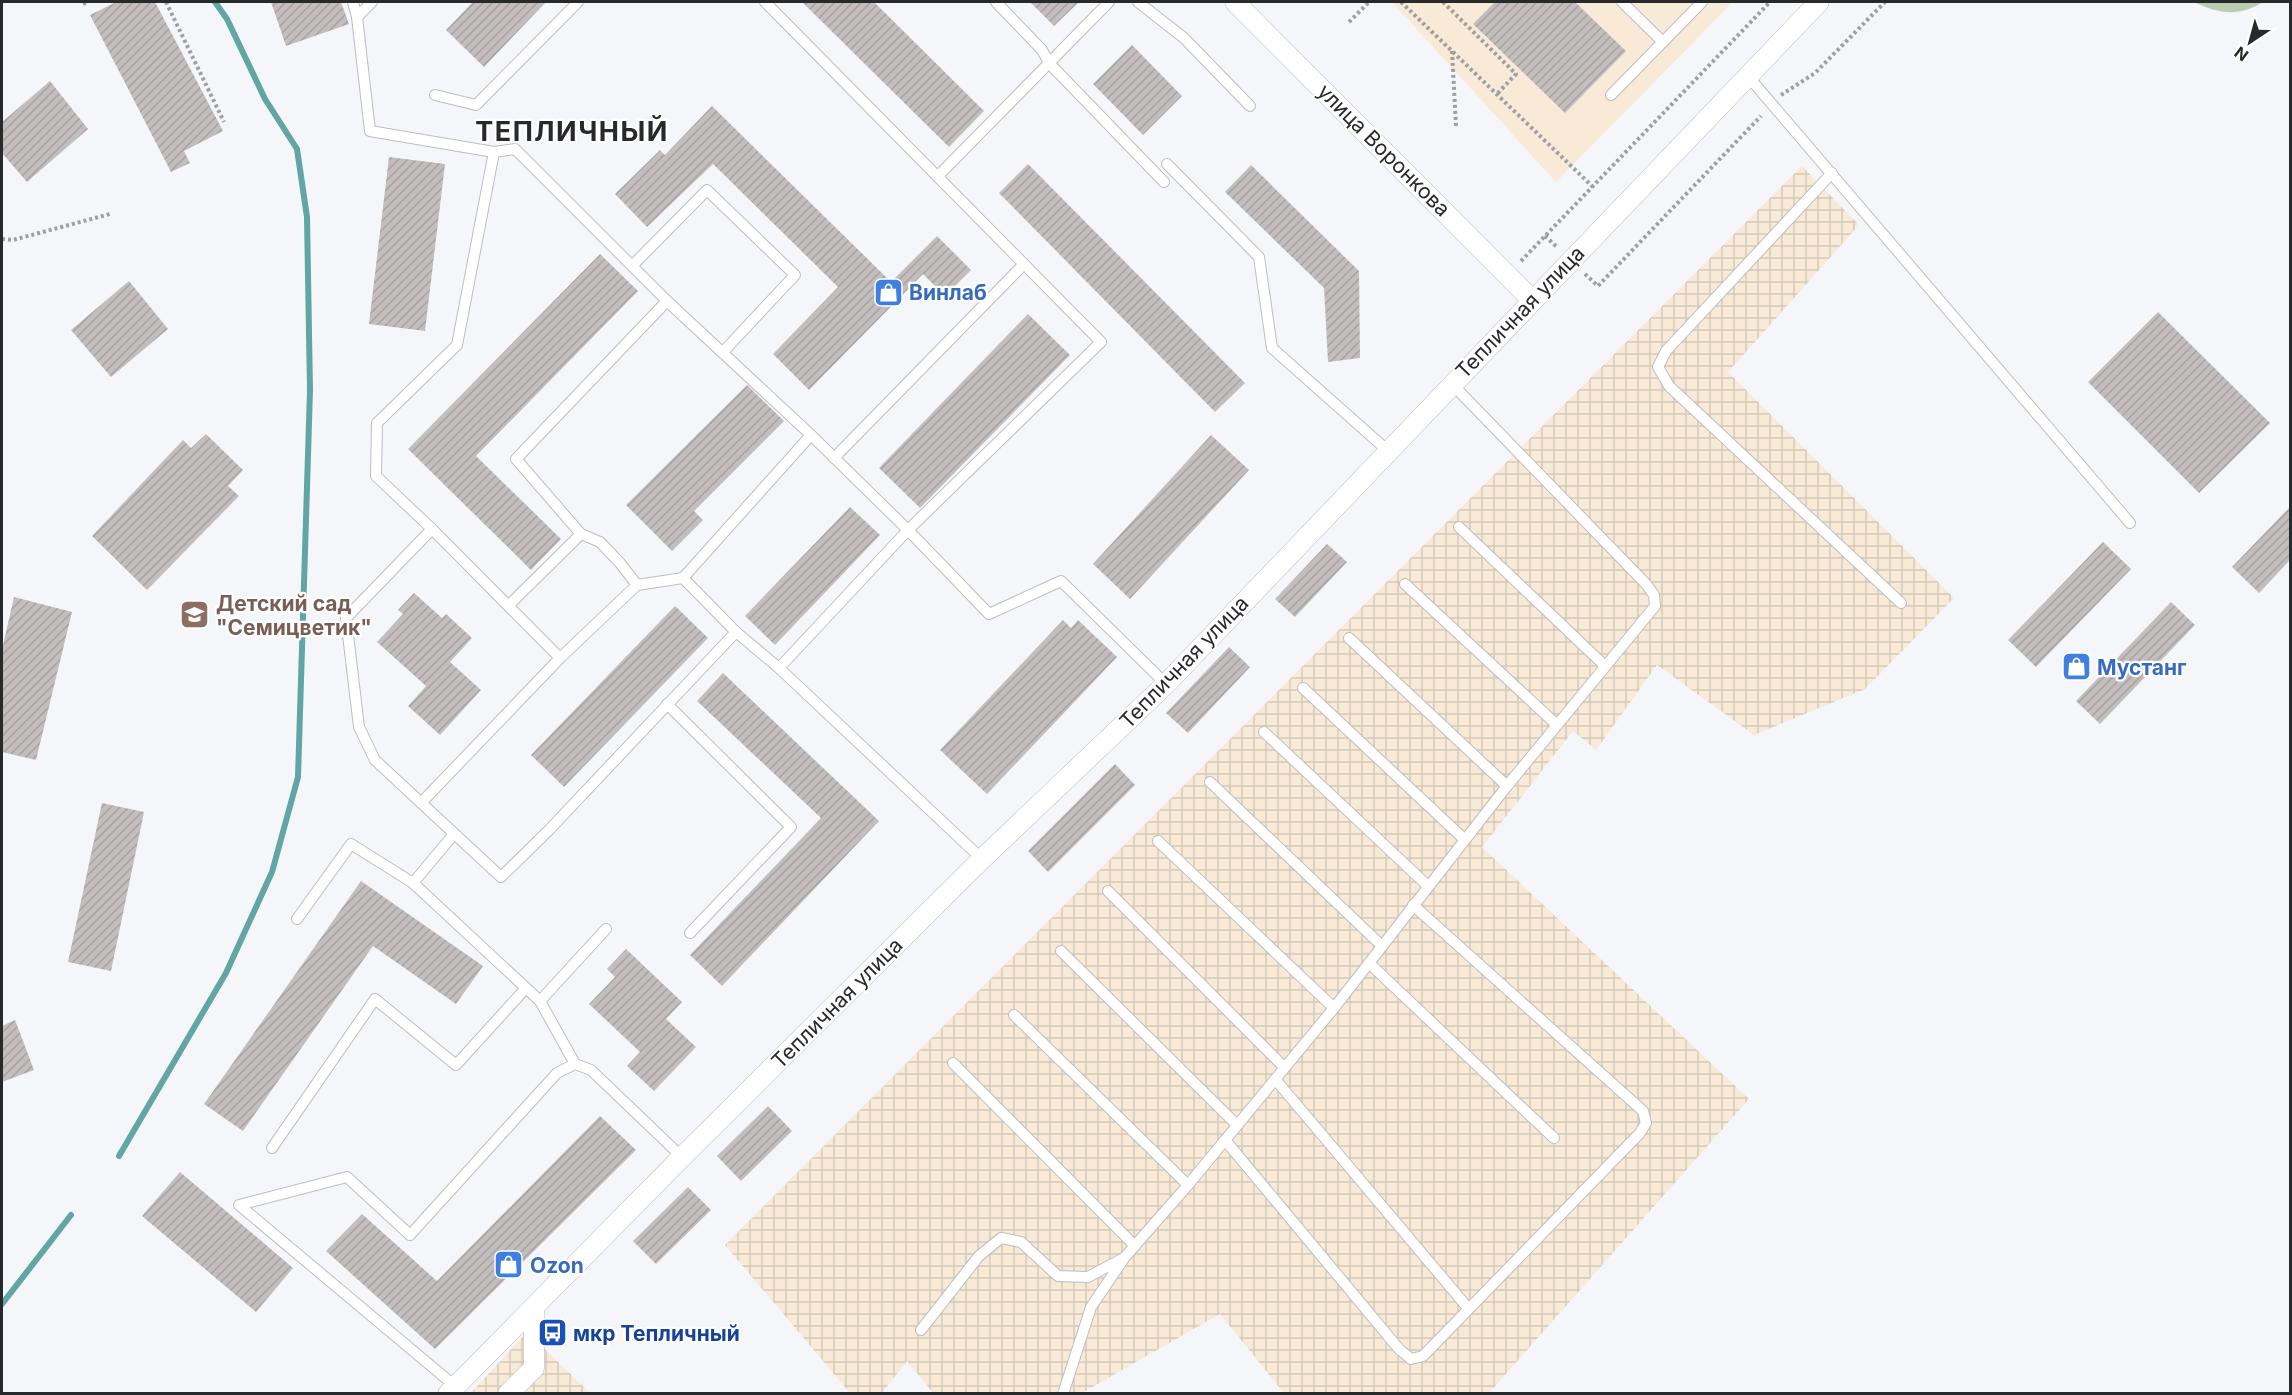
<svg xmlns="http://www.w3.org/2000/svg" width="2292" height="1395" font-family="Inter,sans-serif">
	<style>
		.industrial { fill: url(#industrial-grid) }
		.medical { fill: #f8ead6 }
		.pitch { fill: #bacdb1 }
		.lines { fill: none; stroke-linecap: round; stroke-linejoin: round }
		.stream { stroke: #61a5a5; stroke-width: 6 }
		.building { fill: url(#building-hatch) }
		.service-casing { stroke: #bdbdc2; stroke-width: 12 }
		.minor-casing { stroke: #bdbdc2; stroke-width: 21 }
		.path { stroke: #9e9fa2; stroke-width: 4; stroke-dasharray: 3 3; stroke-linecap: butt }
		.service { stroke: #fff; stroke-width: 10 }
		.minor { stroke: #fff; stroke-width: 20 }
		.labels { text-anchor: middle; dominant-baseline: central; stroke-width: 4.5; stroke-linejoin: round; paint-order: stroke }
		.street-label { font-size: 21px; fill: #28292a; stroke: #fff }
		.shop-label { font-size: 21px; font-weight: bold; fill: #366cbe; stroke: #fff; text-anchor: start }
		.education-label { font-size: 21px; font-weight: bold; fill: #785e54; stroke: #fff; text-anchor: start }
		.transit-label { font-size: 21px; font-weight: bold; fill: #164399; stroke: #fff; text-anchor: start }
		.district-label { font-size: 27px; font-weight: bold; letter-spacing: 1.5px; fill: #28292a; stroke: #fff }
	</style>
	<defs>
		<pattern id="industrial-grid" width="8" height="8" patternUnits="userSpaceOnUse" patternTransform="scale(1.5)"><rect width="8" height="8" fill="#f8ead7"/><path d="M0 4h8M4 0v8" fill="none" stroke="#d5c9b9"/></pattern>
		<pattern id="building-hatch" width="6" height="6" patternUnits="userSpaceOnUse" patternTransform="scale(1.5)"><rect width="6" height="6" fill="#c3bebd"/><path d="M-1 1l2-2M0 6l6-6M5 7l2-2" fill="none" stroke="#a8a3a3"/></pattern>
	</defs>
	<rect width="100%" height="100%" fill="#f5f6fa"/>
	<!-- industrial -->
	<g class="industrial">
		<polygon points="1802,166 1859,225 1728,372 1954,598 1865,689 1754,735 1657,665 1596,750 1573,731 1482,847 1749,1099 1489,1393 1284,1393 1220,1314 1082,1393 933,1393 907,1361 882,1393 850,1393 725,1245"/>
		<polygon points="527,1332 590,1393 470,1394"/>
	</g>
	<!-- medical -->
	<polygon class="medical" points="1392,2 1733,2 1556,182"/>
	<!-- pitch -->
	<path class="pitch" d="M2194,2H2263C2239,17 2219,14 2194,2Z"/>
	<g class="lines">
		<!-- stream -->
		<g class="stream">
			<polyline points="119,1156 226,973 272,872 298,777 310,390 307,217 297,149 265,99 227,19 215,2"/>
			<polyline points="2,1304 71,1215"/>
		</g>
	</g>
	<!-- building -->
	<g class="building">
		<polygon points="116,2 155,2 223,131 184,151 190,163 171,172 90,15"/>
		<polygon points="271,2 341,2 349,24 286,46"/>
		<polygon points="473,2 546,2 484,67 446,30"/>
		<polygon points="802,2 874,2 984,111 949,147"/>
		<polygon points="1030,2 1079,2 1054,26"/>
		<polygon points="1495,2 1575,2 1626,51 1565,113 1473,24"/>
		<polygon points="1132,45 1182,96 1143,135 1093,84"/>
		<polygon points="50,81 88,129 27,182 2,153 2,122"/>
		<polygon points="712,106 891,282 937,236 971,270 945,296 923,274 809,390 773,354 838,287 713,164 647,227 615,194 660,150 665,155"/>
		<polygon points="389,157 445,164 425,331 369,324"/>
		<polygon points="1028,164 1245,383 1215,412 999,193"/>
		<polygon points="1251,165 1359,271 1360,358 1328,362 1324,288 1225,192"/>
		<polygon points="600,254 638,291 476,456 561,539 531,570 408,449"/>
		<polygon points="129,281 168,329 111,377 71,330"/>
		<polygon points="2158,312 2270,423 2199,493 2088,382"/>
		<polygon points="1028,314 1070,355 920,508 879,468"/>
		<polygon points="747,385 784,421 694,511 703,520 672,551 626,505"/>
		<polygon points="206,434 243,470 228,486 239,496 147,590 92,536 183,440 191,448"/>
		<polygon points="1211,435 1249,470 1130,599 1093,564"/>
		<polygon points="850,507 880,535 775,645 745,616"/>
		<polygon points="2290,507 2290,560 2259,593 2232,567"/>
		<polygon points="2103,542 2131,569 2036,667 2008,640"/>
		<polygon points="1327,544 1347,562 1295,617 1275,599"/>
		<polygon points="414,593 442,618 446,614 472,638 450,662 481,690 440,735 408,706 426,686 377,642 403,614 398,610"/>
		<polygon points="14,597 72,612 36,760 2,752 2,650"/>
		<polygon points="2171,602 2195,625 2100,724 2076,701"/>
		<polygon points="675,606 708,638 564,787 531,755"/>
		<polygon points="1063,620 1071,628 1078,620 1117,657 987,794 940,750"/>
		<polygon points="1229,647 1250,667 1188,733 1166,713"/>
		<polygon points="723,673 879,821 722,986 690,955 821,818 697,701"/>
		<polygon points="1115,764 1135,785 1048,872 1028,851"/>
		<polygon points="102,803 144,812 111,971 68,962"/>
		<polygon points="361,881 483,966 456,1004 373,946 243,1131 204,1104"/>
		<polygon points="626,949 682,1002 666,1019 696,1047 654,1091 627,1066 640,1052 589,1004 615,977 607,969"/>
		<polygon points="15,1020 34,1070 2,1082 2,1026"/>
		<polygon points="768,1106 792,1131 741,1181 717,1156"/>
		<polygon points="600,1116 636,1150 435,1349 326,1251 362,1214 437,1281"/>
		<polygon points="180,1172 293,1268 256,1312 142,1216"/>
		<polygon points="688,1187 711,1210 656,1264 633,1241"/>
	</g>
	<g class="lines">
		<defs>
			<g id="service">
				<polyline points="353,2 357,17 370,131 494,152"/>
				<polyline points="765,2 1101,342 908,530 779,668"/>
				<polyline points="996,2 1042,50 1049,63 1164,182"/>
				<polyline points="1138,2 1184,38 1250,106"/>
				<polyline points="1622,2 1663,42"/>
				<polyline points="357,17 372,2"/>
				<polyline points="1747,75 2130,523"/>
				<polyline points="435,95 476,105 578,2"/>
				<polyline points="1611,95 1702,2"/>
				<polyline points="1167,164 1259,257 1272,348 1387,450"/>
				<polyline points="1832,173 1666,351 1658,367 1669,386 1901,603"/>
				<polyline points="938,176 1109,2"/>
				<polyline points="632,266 707,190 795,275 723,352"/>
				<polyline points="667,301 516,459 581,534 600,542 620,563 637,585 683,578 736,632 779,668 982,859"/>
				<polyline points="834,458 1024,264"/>
				<polyline points="1459,527 1605,666"/>
				<polyline points="432,529 560,658"/>
				<polyline points="683,578 811,435"/>
				<polyline points="1405,584 1557,725"/>
				<polyline points="509,605 581,534"/>
				<polyline points="736,632 549,830 501,877 375,760 359,727 346,618 432,529 376,476 377,423 457,345 494,152 515,149 667,301 811,435 908,530 989,614 1061,581 1166,684"/>
				<polyline points="1349,638 1507,786"/>
				<polyline points="1303,688 1465,840"/>
				<polyline points="667,704 791,827 690,933"/>
				<polyline points="1264,732 1428,886"/>
				<polyline points="1210,782 1382,946"/>
				<polyline points="421,803 560,658 637,585"/>
				<polyline points="454,834 413,883 540,1001 575,1064"/>
				<polyline points="1158,841 1334,1008"/>
				<polyline points="1108,891 1284,1067"/>
				<polyline points="297,919 351,844 413,883"/>
				<polyline points="1061,951 1237,1125"/>
				<polyline points="1369,963 1554,1138"/>
				<polyline points="540,1001 606,929"/>
				<polyline points="1014,1015 1188,1185"/>
				<polyline points="953,1063 1135,1246"/>
				<polyline points="1275,1079 1468,1308"/>
				<polyline points="1225,1140 1399,1349 1411,1359 1423,1356 1640,1133 1646,1123 1643,1111 1413,905"/>
				<polyline points="272,1148 375,999 456,1065 526,988"/>
				<polyline points="921,1330 979,1256 1001,1238 1021,1242 1058,1276 1088,1277 1122,1259"/>
				<polyline points="455,1386 239,1205 347,1177 410,1235 557,1073 575,1064 591,1070 682,1157"/>
				<polyline points="1063,1394 1091,1307 1125,1257 1188,1185 1334,1008 1507,786 1655,606 1654,595 1646,584 1451,383"/>
			</g>
			<g id="minor">
				<polyline points="1235,2 1532,300"/>
				<polyline points="448,1394 682,1157 982,859 1166,684 1819,2"/>
				<polyline points="508,1394 534,1368 534,1308"/>
			</g>
		</defs>
		<!-- service casing -->
		<use href="#service" class="service-casing"/>
		<!-- minor casing -->
		<use href="#minor" class="minor-casing"/>
		<!-- path -->
		<g class="path">
			<polyline points="166,2 224,122"/>
			<polyline points="1401,2 1593,187"/>
			<polyline points="1443,2 1516,74 1497,94"/>
			<polyline points="83,4 87,2"/>
			<polyline points="1349,22 1369,2"/>
			<polyline points="1452,51 1456,126"/>
			<polyline points="1781,95 1815,73 1885,2"/>
			<polyline points="1545,236 1558,248"/>
			<polyline points="2,239 13,240 110,214"/>
			<polyline points="1521,261 1770,2"/>
			<polyline points="1585,274 1598,286 1761,116"/>
		</g>
		<!-- service -->
		<use href="#service" class="service"/>
		<!-- minor -->
		<use href="#minor" class="minor"/>
	</g>
	<!-- icons -->
	<defs>
		<symbol id="shop-square" viewBox="-11 -11 22 22"><rect x="-9" y="-9" width="18" height="18" rx="4" fill="#3f7fe0" stroke="#fff"/><path d="M-5-2.5h2.3a2.7 3.5 0 0 1 5.4 0H5L5.5 6h-11ZM-1.5-2.5h3a1.5 2.3 0 0 0-3 0Z" fill="#fff"/></symbol>
		<symbol id="school-square" viewBox="-11 -11 22 22"><rect x="-9" y="-9" width="18" height="18" rx="4" fill="#8d6e63" stroke="#fff"/><path d="M0-5L7-2L0 1L-7-2ZM-4 1L0 2.5L4 1V4Q0 6-4 4Z" fill="#fff"/></symbol>
		<symbol id="bus-square" viewBox="-11 -11 22 22"><rect x="-9" y="-9" width="18" height="18" rx="4" fill="#1a4fb4" stroke="#fff"/><path d="M-5-6H5V4H4V6H2V4H-2V6H-4V4H-5ZM-3.5-4V0h7V-4ZM-3.5 1.2v1.5H-2V1.2ZM2 1.2v1.5H3.5V1.2Z" fill="#fff"/></symbol>
	</defs>
	<g fill-rule="evenodd">
		<use href="#shop-square" x="872" y="276" width="33" height="33"/>
		<use href="#school-square" x="178" y="598" width="33" height="33"/>
		<use href="#shop-square" x="2060" y="650" width="33" height="33"/>
		<use href="#shop-square" x="492" y="1248" width="33" height="33"/>
		<use href="#bus-square" x="536" y="1316" width="33" height="33"/>
	</g>
	<g class="labels">
		<!-- street labels -->
		<g class="street-label">
			<text transform="translate(1384 150) rotate(45)">улица Воронкова</text>
			<text transform="translate(1520 312) rotate(-46)">Тепличная улица</text>
			<text transform="translate(1184 662) rotate(-46)">Тепличная улица</text>
			<text transform="translate(837 1003) rotate(-45)">Тепличная улица</text>
		</g>
		<!-- shop labels -->
		<g class="shop-label">
			<text x="909" y="292">Винлаб</text>
			<text x="2097" y="667">Мустанг</text>
			<text x="530" y="1265">Ozon</text>
		</g>
		<!-- education labels -->
		<g class="education-label">
			<text x="216" y="603">Детский сад<tspan x="216" dy="24">"Семицветик"</tspan></text>
		</g>
		<!-- transit labels -->
		<g class="transit-label">
			<text x="573" y="1333">мкр Тепличный</text>
		</g>
		<!-- district labels -->
		<g class="district-label">
			<text x="572" y="131">ТЕПЛИЧНЫЙ</text>
		</g>
	</g>
	<!-- border -->
	<rect width="2292" height="1395" fill="none" stroke="#28292a" stroke-width="6"/>
	<!-- north arrow -->
	<g transform="translate(2250 42) rotate(216)" stroke="#ffffff" stroke-width="4.5" paint-order="stroke">
	<path d="M0-4.5L10 22L0 15L-10 22Z" fill="#28292a"/>
	<text y="-9" font-size="16" font-weight="bold" text-anchor="middle" fill="#28292a">N</text>
	</g>
</svg>
